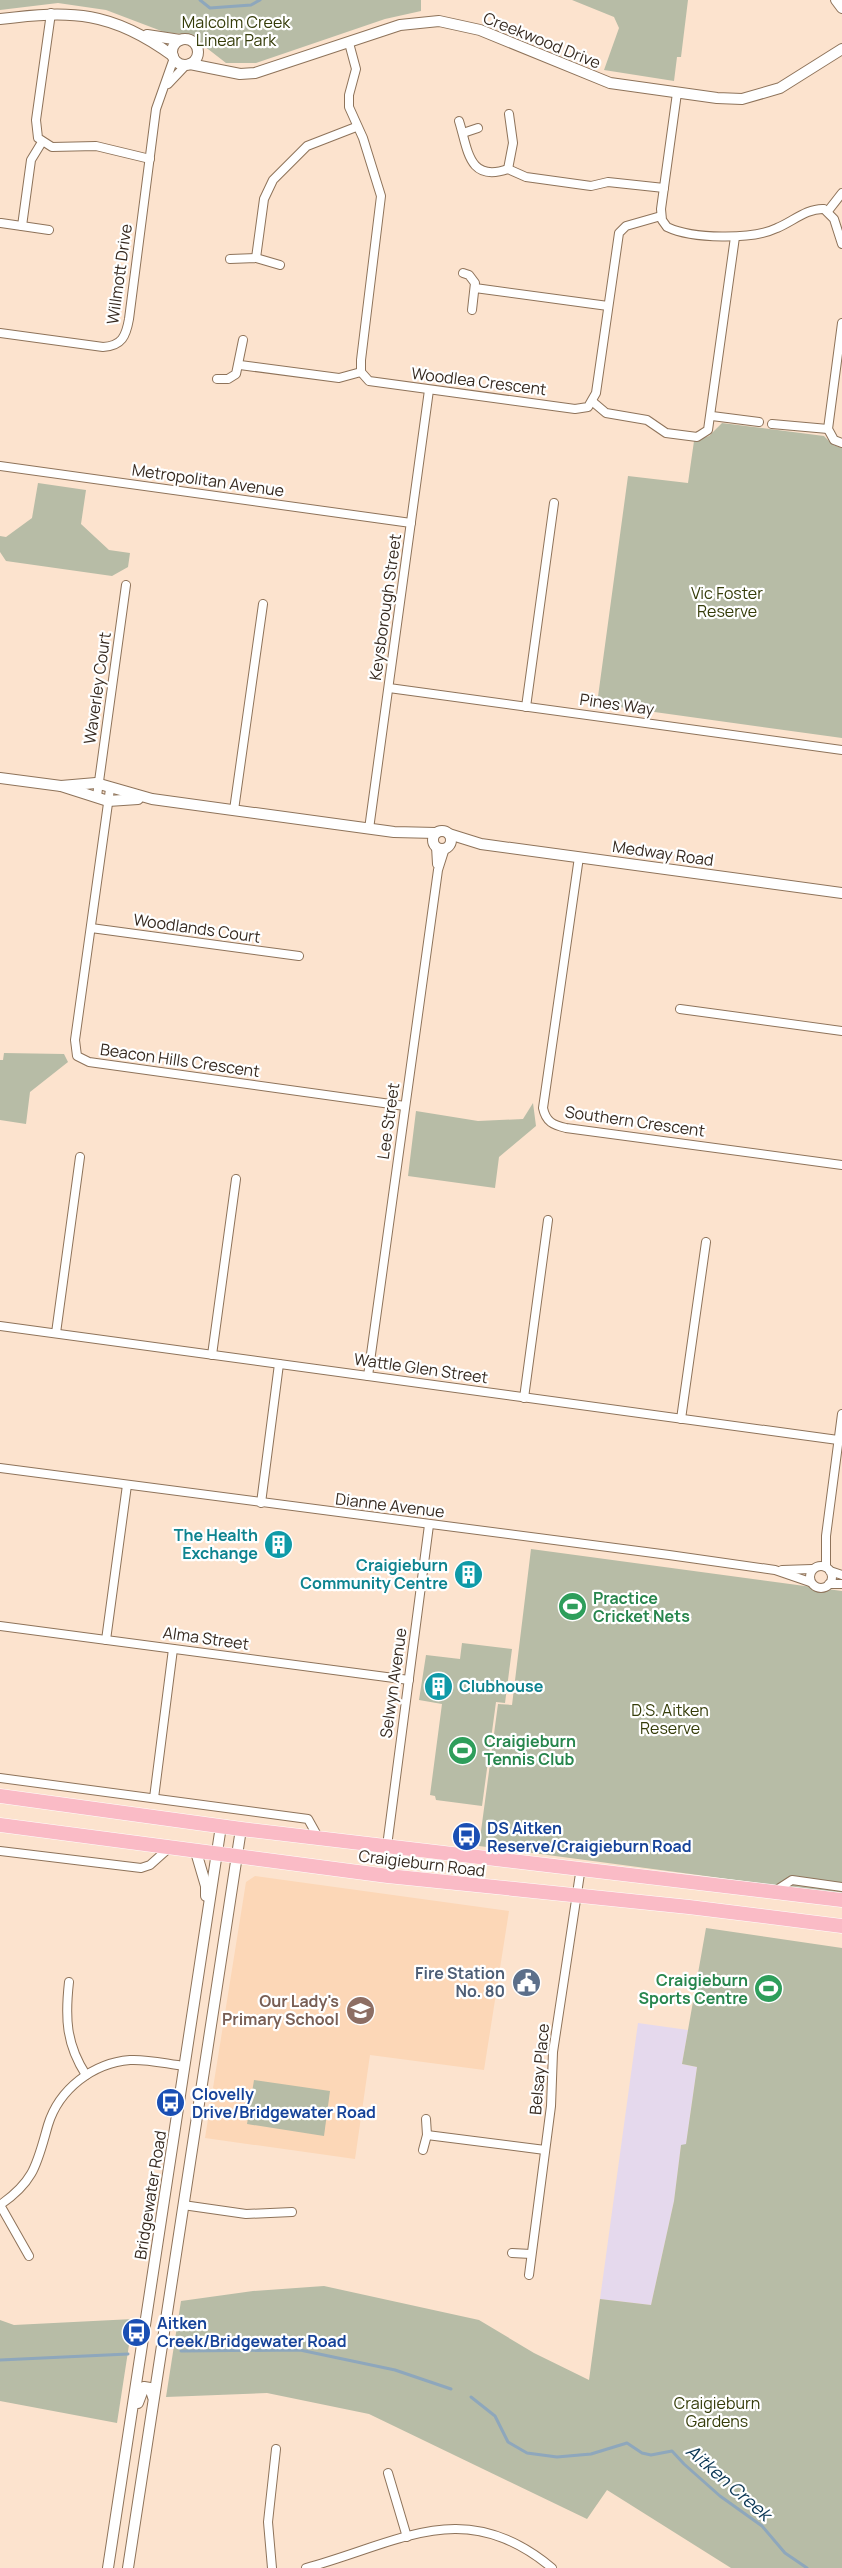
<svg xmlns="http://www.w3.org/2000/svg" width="842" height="2568" font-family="Manrope,sans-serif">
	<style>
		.industrial { fill: #e5d9ed }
		.built { fill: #fcd7b7 }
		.green { fill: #b7bca6 }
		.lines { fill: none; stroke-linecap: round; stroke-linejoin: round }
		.stream { stroke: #8ea7bc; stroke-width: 3 }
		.minor-casing { stroke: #8e735a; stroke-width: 10 }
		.tertiary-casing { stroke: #8e735a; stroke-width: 12 }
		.primary-casing { stroke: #fff; stroke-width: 15 }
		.minor { stroke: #fff; stroke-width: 8 }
		.tertiary { stroke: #fff; stroke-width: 10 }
		.primary { stroke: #fabbc6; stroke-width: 14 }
		.labels { text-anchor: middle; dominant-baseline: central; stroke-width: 4.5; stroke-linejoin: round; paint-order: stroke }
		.park-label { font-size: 16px; fill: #353c09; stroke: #fff }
		.street-label { font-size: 16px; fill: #362a20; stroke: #fff }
		.culture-label { font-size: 16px; font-weight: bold; fill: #0d838f; stroke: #fff; text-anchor: end }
		.leisure-label { font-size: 16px; font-weight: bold; fill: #27864d; stroke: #fff; text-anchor: start }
		.transit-label { font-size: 16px; font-weight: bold; fill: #164399; stroke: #fff; text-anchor: start }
		.service-label { font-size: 16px; font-weight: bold; fill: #4e5e75; stroke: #fff; text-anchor: end }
		.education-label { font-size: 16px; font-weight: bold; fill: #785e54; stroke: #fff; text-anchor: end }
		.water-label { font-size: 18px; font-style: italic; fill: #0b3755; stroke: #fff }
	</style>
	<rect width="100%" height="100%" fill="#fce3ce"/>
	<!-- industrial -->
	<polygon class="industrial" points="638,2023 688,2030 682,2064 697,2067 686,2145 681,2145 674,2201 651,2305 600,2299"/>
	<!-- built -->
	<polygon class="built" points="255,1876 509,1911 484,2070 370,2055 355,2159 205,2138 246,1882"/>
	<!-- green -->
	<g class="green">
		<polygon points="0,0 421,0 421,11 385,19 256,63 226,63 190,35 164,32 106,10 58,3 0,10"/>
		<polygon points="572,0 688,0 681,57 677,57 674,81 604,70 619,28 614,17"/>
		<polygon points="722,423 824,436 833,445 842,448 842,738 597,704 628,476 688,483 694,441 709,436"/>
		<polygon points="38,483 86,490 81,524 109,550 130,553 128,567 112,576 6,561 0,552 0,536 6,537 32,518"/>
		<polygon points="4,1053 64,1054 68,1062 30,1092 26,1124 0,1120 0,1060 3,1060"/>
		<polygon points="533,1103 536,1126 499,1157 495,1188 408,1176 416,1111 478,1121 523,1119"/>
		<polygon points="531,1549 842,1591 842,1894 479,1846 498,1704 512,1705"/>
		<polygon points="462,1643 512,1649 505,1703 496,1702 482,1806 436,1800 435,1796 430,1795 442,1704 419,1700 426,1655 460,1659"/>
		<polygon points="706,1928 842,1948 842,2568 731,2568 607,2490 587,2519 369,2414 267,2393 166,2397 181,2301 253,2291 324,2286 479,2320 534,2353 589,2380 600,2299 651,2305 674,2201 681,2145 686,2144 697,2067 682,2064"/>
		<polygon points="254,2080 330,2091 324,2136 247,2124"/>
		<polygon points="133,2319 117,2423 0,2401 0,2320 14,2325"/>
	</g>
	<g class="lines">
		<!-- stream -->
		<g class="stream">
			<polyline points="200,0 210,8 251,5 260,0"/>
			<polyline points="181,2351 300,2350 395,2370 451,2389"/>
			<polyline points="0,2360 128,2354"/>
			<polyline points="471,2397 495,2416 508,2442 527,2453 557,2457 591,2454 627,2443 642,2453 651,2455 672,2451 684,2464 720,2496 762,2526 785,2553 807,2568"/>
		</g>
		<defs>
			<g id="minor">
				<polyline points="51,13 36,120 38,138 52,147 96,146 150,159"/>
				<polyline points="349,43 356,69 349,95 349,107 363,138 381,196 361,360 361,372 369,381 575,409 588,407 596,393 619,233 626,226 661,216"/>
				<polyline points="168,84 186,65"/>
				<path d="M677,93L661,209L662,220L667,227C692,239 752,240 777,228C792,222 807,208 824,209L834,219L842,244"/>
				<path d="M459,121C468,149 468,183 508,169"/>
				<polyline points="463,133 478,128"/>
				<polyline points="508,169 526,177 591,186 608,182 664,188"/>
				<polyline points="508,169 513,143 509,114"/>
				<polyline points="828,211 842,193"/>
				<polyline points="1,223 49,230"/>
				<polyline points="22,226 31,160 42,142"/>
				<polyline points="256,258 264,199 273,180 307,146 356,127"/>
				<polyline points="230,259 256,258 280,265"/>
				<polyline points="463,273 469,275 475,283 472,310"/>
				<polyline points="475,288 608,306"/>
				<polyline points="842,323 828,429 834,440 842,443"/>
				<path d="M0,333L103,347C122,346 126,336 129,319L156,109L174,58"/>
				<polyline points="240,365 339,378 361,372"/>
				<polyline points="217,379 228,379 236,374 243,340"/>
				<polyline points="593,402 606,413 647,420 666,433 697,437 708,430 735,237"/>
				<polyline points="712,416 759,422"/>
				<polyline points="772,424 828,429"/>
				<polyline points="0,466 411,523"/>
				<polyline points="389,688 842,750"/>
				<polyline points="526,707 554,503"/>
				<polyline points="110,789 75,1040 77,1056 89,1062 405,1106"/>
				<polyline points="97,796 126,585"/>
				<polyline points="234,810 263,604"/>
				<polyline points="369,829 429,390"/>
				<polyline points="436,846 437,864"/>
				<path d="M579,857L543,1108C546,1122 553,1125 566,1128L842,1165"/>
				<polyline points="91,928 299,956"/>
				<polyline points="680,1009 842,1031"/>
				<polyline points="0,1326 838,1440"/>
				<polyline points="56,1333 80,1157"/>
				<polyline points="212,1355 236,1179"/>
				<polyline points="368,1376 438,870 445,848"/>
				<polyline points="524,1398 548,1220"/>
				<polyline points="681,1419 706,1242"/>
				<polyline points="0,1468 669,1555 775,1570 810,1582"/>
				<polyline points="261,1503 279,1364"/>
				<circle cx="821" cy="1577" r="11"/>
				<polyline points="826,1567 826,1536 842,1414"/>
				<polyline points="782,1570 812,1569"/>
				<polyline points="830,1571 842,1575"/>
				<polyline points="829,1584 842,1584"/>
				<polyline points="0,1626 409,1680"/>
				<polyline points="106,1640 127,1485"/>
				<polyline points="0,1778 308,1819 318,1837"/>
				<polyline points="154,1798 173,1649"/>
				<polyline points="387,1846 429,1525"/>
				<polyline points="0,1851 141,1868 150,1865 169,1848"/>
				<polyline points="775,1891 792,1880 842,1887"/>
				<path d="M69,1982C65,2018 66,2044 86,2075"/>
				<polyline points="427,2135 545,2150"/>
				<polyline points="423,2150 427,2135 426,2119"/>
				<polyline points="183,2205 246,2214 292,2212"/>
				<polyline points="512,2253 531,2254"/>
				<path d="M29,2256L0,2205C35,2181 37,2163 48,2125C59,2089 93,2063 130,2060C148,2059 167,2064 185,2066"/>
				<polyline points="529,2275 551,2106 553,2052 581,1867"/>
				<polyline points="388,2473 407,2537"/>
				<polyline points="272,2568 268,2522 276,2449"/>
				<path d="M306,2568C401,2542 465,2495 552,2568"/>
			</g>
			<g id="tertiary">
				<polyline points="836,0 842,8"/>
				<path d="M0,19C72,10 112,11 173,56"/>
				<polyline points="147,35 180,40"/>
				<circle cx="185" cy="52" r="13"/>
				<polyline points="190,64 240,74 255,73 400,25 439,21 480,30 610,83 717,98 742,99 780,88 842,49"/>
				<polyline points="0,778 61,786 108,801 138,799"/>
				<polyline points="61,786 96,783 152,799 394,832 436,833"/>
				<circle cx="442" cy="840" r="9"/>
				<polyline points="449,834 481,844 842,893"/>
				<polyline points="196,1852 206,1886 206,1896"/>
				<polyline points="138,2403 144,2387 150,2388 153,2397"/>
				<polyline points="108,2568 221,1826"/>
				<polyline points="128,2568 241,1829"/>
			</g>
			<g id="primary">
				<polyline points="0,1796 241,1829 842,1900"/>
				<polyline points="0,1825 388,1876 689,1907 842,1926"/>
			</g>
		</defs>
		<!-- minor casing -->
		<use href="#minor" class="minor-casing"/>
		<!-- tertiary casing -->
		<use href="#tertiary" class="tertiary-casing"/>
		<!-- primary casing -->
		<use href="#primary" class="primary-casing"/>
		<!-- minor -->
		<use href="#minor" class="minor"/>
		<!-- tertiary -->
		<use href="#tertiary" class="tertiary"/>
		<!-- primary -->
		<use href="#primary" class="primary"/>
	</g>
	<!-- icons -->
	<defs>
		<symbol id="building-disc" viewBox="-11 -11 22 22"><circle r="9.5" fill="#0f9aa8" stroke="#fff"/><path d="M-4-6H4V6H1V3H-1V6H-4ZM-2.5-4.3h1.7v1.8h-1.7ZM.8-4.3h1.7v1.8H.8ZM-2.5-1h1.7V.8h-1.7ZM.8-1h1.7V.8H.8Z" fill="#fff"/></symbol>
		<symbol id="stadium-disc" viewBox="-11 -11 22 22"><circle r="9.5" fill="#2e9e5b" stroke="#fff"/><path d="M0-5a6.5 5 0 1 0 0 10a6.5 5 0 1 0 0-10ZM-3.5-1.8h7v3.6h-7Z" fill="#fff"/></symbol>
		<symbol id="bus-disc" viewBox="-11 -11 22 22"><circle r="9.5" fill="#1a4fb4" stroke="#fff"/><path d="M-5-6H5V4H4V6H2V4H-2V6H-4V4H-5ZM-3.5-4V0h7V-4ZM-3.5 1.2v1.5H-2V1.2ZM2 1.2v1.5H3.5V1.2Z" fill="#fff"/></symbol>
		<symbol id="civic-disc" viewBox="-11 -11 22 22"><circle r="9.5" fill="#5c6f8a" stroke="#fff"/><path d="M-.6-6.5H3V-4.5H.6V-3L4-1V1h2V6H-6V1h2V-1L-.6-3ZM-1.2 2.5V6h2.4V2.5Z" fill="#fff"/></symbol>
		<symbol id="school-disc" viewBox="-11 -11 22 22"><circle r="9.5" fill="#8d6e63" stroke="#fff"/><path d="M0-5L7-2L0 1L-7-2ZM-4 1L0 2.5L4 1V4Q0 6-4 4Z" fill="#fff"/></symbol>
	</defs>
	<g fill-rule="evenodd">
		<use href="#building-disc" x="262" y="1528" width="33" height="33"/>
		<use href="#building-disc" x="452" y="1558" width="33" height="33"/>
		<use href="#stadium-disc" x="556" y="1590" width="33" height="33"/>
		<use href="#building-disc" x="422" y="1670" width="33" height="33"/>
		<use href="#stadium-disc" x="446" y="1734" width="33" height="33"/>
		<use href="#bus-disc" x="450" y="1820" width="33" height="33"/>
		<use href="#civic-disc" x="510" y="1966" width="33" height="33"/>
		<use href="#stadium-disc" x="752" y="1972" width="33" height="33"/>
		<use href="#school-disc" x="344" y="1994" width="33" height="33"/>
		<use href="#bus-disc" x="154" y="2086" width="33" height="33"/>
		<use href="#bus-disc" x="120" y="2316" width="33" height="33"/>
	</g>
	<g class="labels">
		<!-- park labels -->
		<g class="park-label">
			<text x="236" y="22">Malcolm Creek<tspan x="236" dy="18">Linear Park</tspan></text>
			<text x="727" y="593">Vic Foster<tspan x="727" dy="18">Reserve</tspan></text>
			<text x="670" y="1710">D.S. Aitken<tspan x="670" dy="18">Reserve</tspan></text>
			<text x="717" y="2403">Craigieburn<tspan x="717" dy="18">Gardens</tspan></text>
		</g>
		<!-- street labels -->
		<g class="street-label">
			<text transform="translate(542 40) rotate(22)">Creekwood Drive</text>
			<text transform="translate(119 274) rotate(-82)">Willmott Drive</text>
			<text transform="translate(479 381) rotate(7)">Woodlea Crescent</text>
			<text transform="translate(208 480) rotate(8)">Metropolitan Avenue</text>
			<text transform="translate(385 607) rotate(-82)">Keysborough Street</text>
			<text transform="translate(97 688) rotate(-82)">Waverley Court</text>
			<text transform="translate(617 704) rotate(8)">Pines Way</text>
			<text transform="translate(663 853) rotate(8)">Medway Road</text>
			<text transform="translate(197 928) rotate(8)">Woodlands Court</text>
			<text transform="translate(180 1060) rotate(8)">Beacon Hills Crescent</text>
			<text transform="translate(388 1121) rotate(-82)">Lee Street</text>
			<text transform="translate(635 1121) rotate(8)">Southern Crescent</text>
			<text transform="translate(421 1368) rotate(8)">Wattle Glen Street</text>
			<text transform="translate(390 1505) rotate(7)">Dianne Avenue</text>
			<text transform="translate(206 1638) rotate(8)">Alma Street</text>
			<text transform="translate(393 1683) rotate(-82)">Selwyn Avenue</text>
			<text transform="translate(422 1863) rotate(7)">Craigieburn Road</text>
			<text transform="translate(539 2069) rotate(-85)">Belsay Place</text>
			<text transform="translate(150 2195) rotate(-81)">Bridgewater Road</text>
		</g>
		<!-- culture labels -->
		<g class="culture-label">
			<text x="258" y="1535">The Health<tspan x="258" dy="18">Exchange</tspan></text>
			<text x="448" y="1565">Craigieburn<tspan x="448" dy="18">Community Centre</tspan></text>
			<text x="459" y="1686" text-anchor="start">Clubhouse</text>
		</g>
		<!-- leisure labels -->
		<g class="leisure-label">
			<text x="593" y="1598">Practice<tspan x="593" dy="18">Cricket Nets</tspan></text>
			<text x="484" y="1741">Craigieburn<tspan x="484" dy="18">Tennis Club</tspan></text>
			<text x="748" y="1980" text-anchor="end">Craigieburn<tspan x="748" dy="18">Sports Centre</tspan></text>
		</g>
		<!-- transit labels -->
		<g class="transit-label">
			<text x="487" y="1828">DS Aitken<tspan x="487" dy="18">Reserve/Craigieburn Road</tspan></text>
			<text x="192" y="2094">Clovelly<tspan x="192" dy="18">Drive/Bridgewater Road</tspan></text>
			<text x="157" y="2323">Aitken<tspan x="157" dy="18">Creek/Bridgewater Road</tspan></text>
		</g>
		<!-- service labels -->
		<g class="service-label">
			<text x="505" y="1973">Fire Station<tspan x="505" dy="18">No. 80</tspan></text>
		</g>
		<!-- education labels -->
		<g class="education-label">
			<text x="339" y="2001">Our Lady's<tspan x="339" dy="18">Primary School</tspan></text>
		</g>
		<!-- water labels -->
		<g class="water-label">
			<text transform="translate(729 2482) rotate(41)">Aitken Creek</text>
		</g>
	</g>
</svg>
